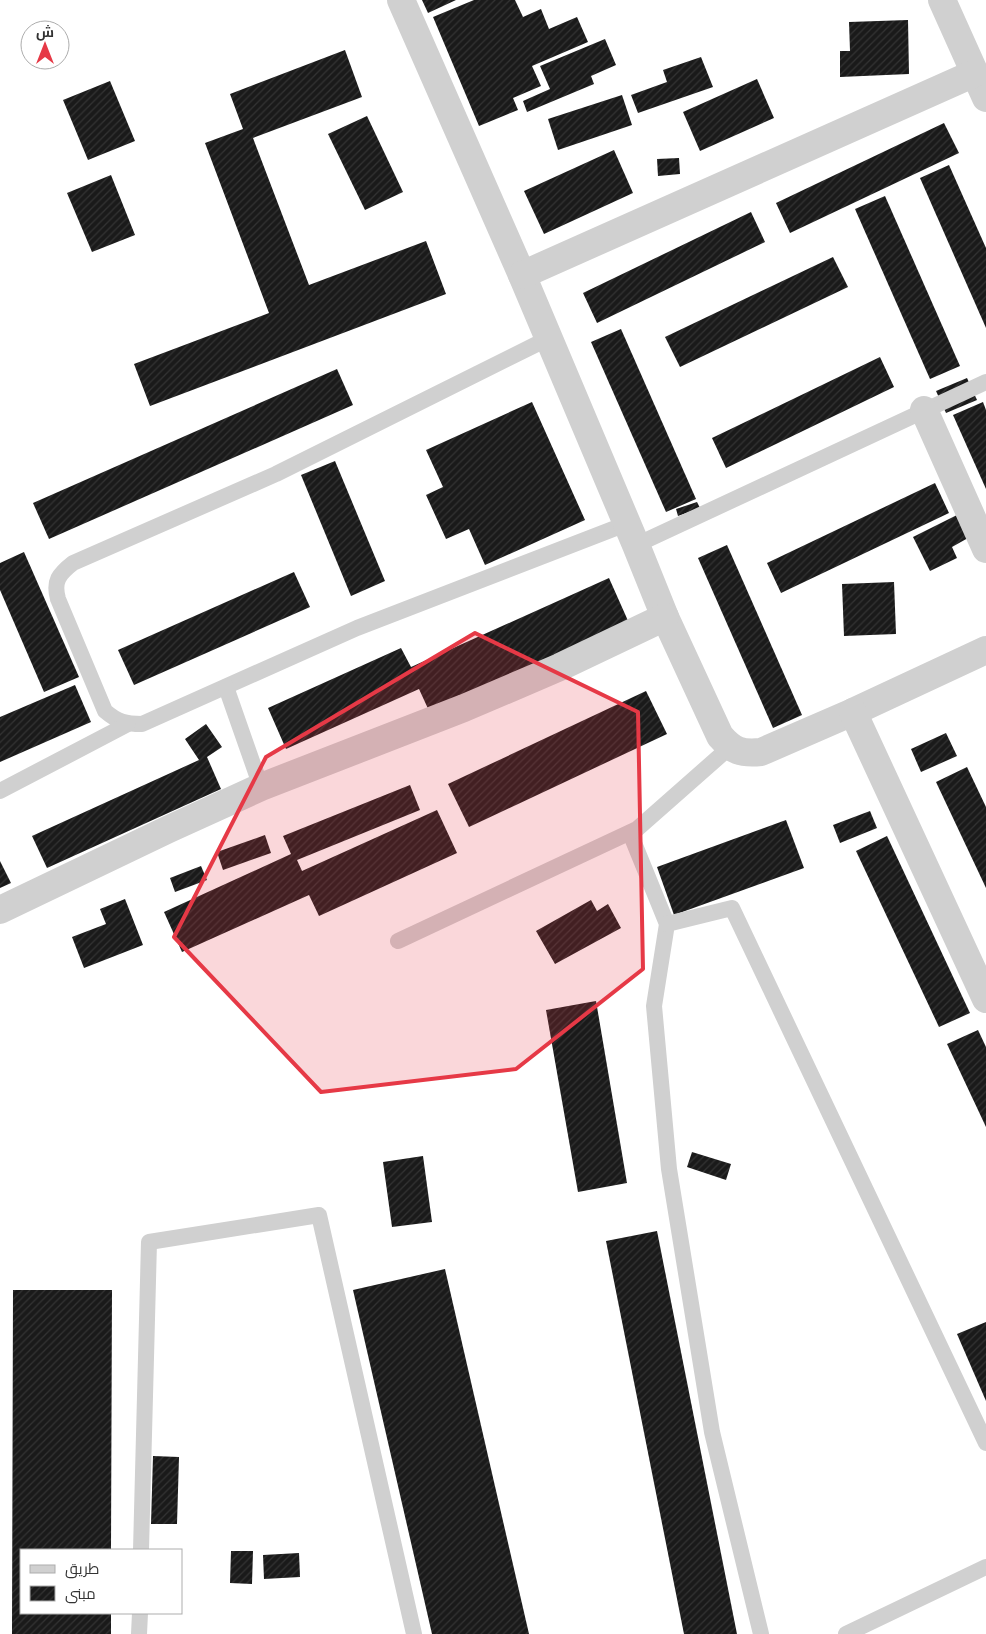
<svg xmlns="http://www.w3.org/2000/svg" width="986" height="1634" font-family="'Source Sans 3',Cairo,sans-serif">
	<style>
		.building { fill: url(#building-hatch) }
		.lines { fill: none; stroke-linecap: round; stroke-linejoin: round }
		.lane { stroke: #d0d0d0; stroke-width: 16 }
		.street { stroke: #d0d0d0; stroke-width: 28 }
		.marked { fill: #e63946; fill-opacity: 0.2; stroke: #e63946; stroke-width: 4; stroke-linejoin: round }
	</style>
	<defs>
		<pattern id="building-hatch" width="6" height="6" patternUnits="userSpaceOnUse" patternTransform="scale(1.25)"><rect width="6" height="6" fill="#1a1a1a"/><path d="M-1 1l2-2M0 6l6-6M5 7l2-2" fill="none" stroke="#333"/></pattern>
	</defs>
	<rect width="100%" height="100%" fill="#fff"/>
	<!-- building -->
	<g class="building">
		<polygon points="422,0 456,0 428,13"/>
		<polygon points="474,0 515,0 523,17 541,9 549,29 577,17 588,42 532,66 541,86 513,98 518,110 479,126 433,17"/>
		<polygon points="908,20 909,74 840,77 840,51 850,51 849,22"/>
		<polygon points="605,39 616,65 591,76 594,84 527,112 523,101 550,89 540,66"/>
		<polygon points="345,50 362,97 253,138 309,285 426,241 446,294 150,406 134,364 269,313 205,143 243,129 230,94"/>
		<polygon points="701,57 713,87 638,113 631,95 667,82 663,70"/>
		<polygon points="757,79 774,118 700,151 683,112"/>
		<polygon points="110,81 135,141 88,160 63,100"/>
		<polygon points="622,95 632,125 558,150 548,119"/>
		<polygon points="367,116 403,192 365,210 328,134"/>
		<polygon points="944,123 959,153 790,233 776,203"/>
		<polygon points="614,150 633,193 544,234 524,191"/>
		<polygon points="679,158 680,174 658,176 657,159"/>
		<polygon points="949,165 986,248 986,328 920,178"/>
		<polygon points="111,175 135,235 92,252 67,193"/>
		<polygon points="885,196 960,366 930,379 855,209"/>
		<polygon points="751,212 765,242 597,323 583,293"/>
		<polygon points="833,257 848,287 680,367 665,337"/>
		<polygon points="621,329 696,499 666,512 591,342"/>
		<polygon points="880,357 894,387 726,468 712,438"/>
		<polygon points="337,369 353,405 49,539 33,503"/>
		<polygon points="967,378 977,400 946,413 936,391"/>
		<polygon points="532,402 585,520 485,565 469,529 446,539 426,495 443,487 426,450"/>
		<polygon points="983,402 986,410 986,489 953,415"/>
		<polygon points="335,461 385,581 351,596 301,475"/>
		<polygon points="935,483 949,513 781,593 767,563"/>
		<polygon points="697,502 700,508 678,516 676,509"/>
		<polygon points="957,515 968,538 952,547 957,558 930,571 913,537"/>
		<polygon points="727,545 802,715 773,728 698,558"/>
		<polygon points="24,552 79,677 44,692 0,590 0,563"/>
		<polygon points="294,572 310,607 134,685 118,650"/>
		<polygon points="609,578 629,623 430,713 419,689 286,749 268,708 401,648 411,667"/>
		<polygon points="894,582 896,634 844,636 842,584"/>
		<polygon points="75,685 91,722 0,762 0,717"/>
		<polygon points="646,691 667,734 469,827 448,784"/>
		<polygon points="206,724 222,747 207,757 221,789 47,868 32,836 199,760 185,739"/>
		<polygon points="946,733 957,756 921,772 911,749"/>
		<polygon points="967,767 986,807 986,888 936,782"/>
		<polygon points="410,785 420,810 297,860 302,871 437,810 457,853 319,916 309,895 182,952 164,912 291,854 283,836"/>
		<polygon points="870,811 877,828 840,843 833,825"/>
		<polygon points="786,820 804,868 674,915 657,867"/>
		<polygon points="265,835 271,853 223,870 217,852"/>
		<polygon points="887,836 970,1013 939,1027 856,851"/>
		<polygon points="0,861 11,883 0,888"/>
		<polygon points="201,866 207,880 175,892 170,878"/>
		<polygon points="125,899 143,945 84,968 72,937 106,924 100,909"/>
		<polygon points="591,900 597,911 608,904 621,928 555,964 536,931"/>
		<polygon points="596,1001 627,1183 578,1192 546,1010"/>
		<polygon points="978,1030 986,1047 986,1127 947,1044"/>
		<polygon points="692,1152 731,1164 726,1180 687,1167"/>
		<polygon points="423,1156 432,1222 392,1227 383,1162"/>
		<polygon points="657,1231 737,1634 684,1634 606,1241"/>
		<polygon points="445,1269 529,1634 432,1634 353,1290"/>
		<polygon points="13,1290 112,1290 111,1550 21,1550 21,1613 111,1613 111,1634 12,1634"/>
		<polygon points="986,1322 986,1401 957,1334"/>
		<polygon points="153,1456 179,1457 177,1524 151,1524"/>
		<polygon points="231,1551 253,1551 252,1584 230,1583"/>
		<polygon points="299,1553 300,1577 264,1579 263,1555"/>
	</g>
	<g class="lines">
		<!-- lane -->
		<g class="lane">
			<path d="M549,338L276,474L73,563C59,574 53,581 58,599L105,711C118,722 125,724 142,724L357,628L626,524"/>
			<polyline points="636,545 986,382"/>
			<polyline points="226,687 261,787"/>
			<polyline points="0,791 128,724"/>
			<polyline points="630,833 667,924 654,1006 669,1169 712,1432 761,1634"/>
			<polyline points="667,924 732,908 986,1443"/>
			<polyline points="398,941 637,829 730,747"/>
			<polyline points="141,1550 149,1242 319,1215 414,1634"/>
			<polyline points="139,1634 140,1613"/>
			<polyline points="846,1634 986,1567"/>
		</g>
		<!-- street -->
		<g class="street">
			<path d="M401,0L522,275L636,545L665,617L720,736C733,751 741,754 761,752L853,712L986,650"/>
			<polyline points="942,0 986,98"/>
			<polyline points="522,275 975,73"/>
			<polyline points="924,410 986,549"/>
			<polyline points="853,712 986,999"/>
			<polyline points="0,910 169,829 261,787 464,708 560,667 665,617"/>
		</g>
	</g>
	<!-- marked area -->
	<path class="marked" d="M475,633L638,712L643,969L516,1069L321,1092L174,937L266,757Z"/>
	<!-- legend -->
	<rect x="20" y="1549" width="162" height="65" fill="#ffffff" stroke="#adadad"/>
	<rect x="30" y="1565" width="25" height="8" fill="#d0d0d0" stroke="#adadad"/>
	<text x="65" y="1574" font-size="15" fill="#333333">طريق</text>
	<rect x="30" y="1586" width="25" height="15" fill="url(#building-hatch)" stroke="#adadad"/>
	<text x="65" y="1599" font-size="15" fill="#333333">مبنى</text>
	<!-- north arrow -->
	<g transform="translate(45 45)"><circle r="24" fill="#ffffff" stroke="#adadad"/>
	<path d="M0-4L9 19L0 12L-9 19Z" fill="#e63946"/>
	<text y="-8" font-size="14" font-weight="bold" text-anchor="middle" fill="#333333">ش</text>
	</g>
</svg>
